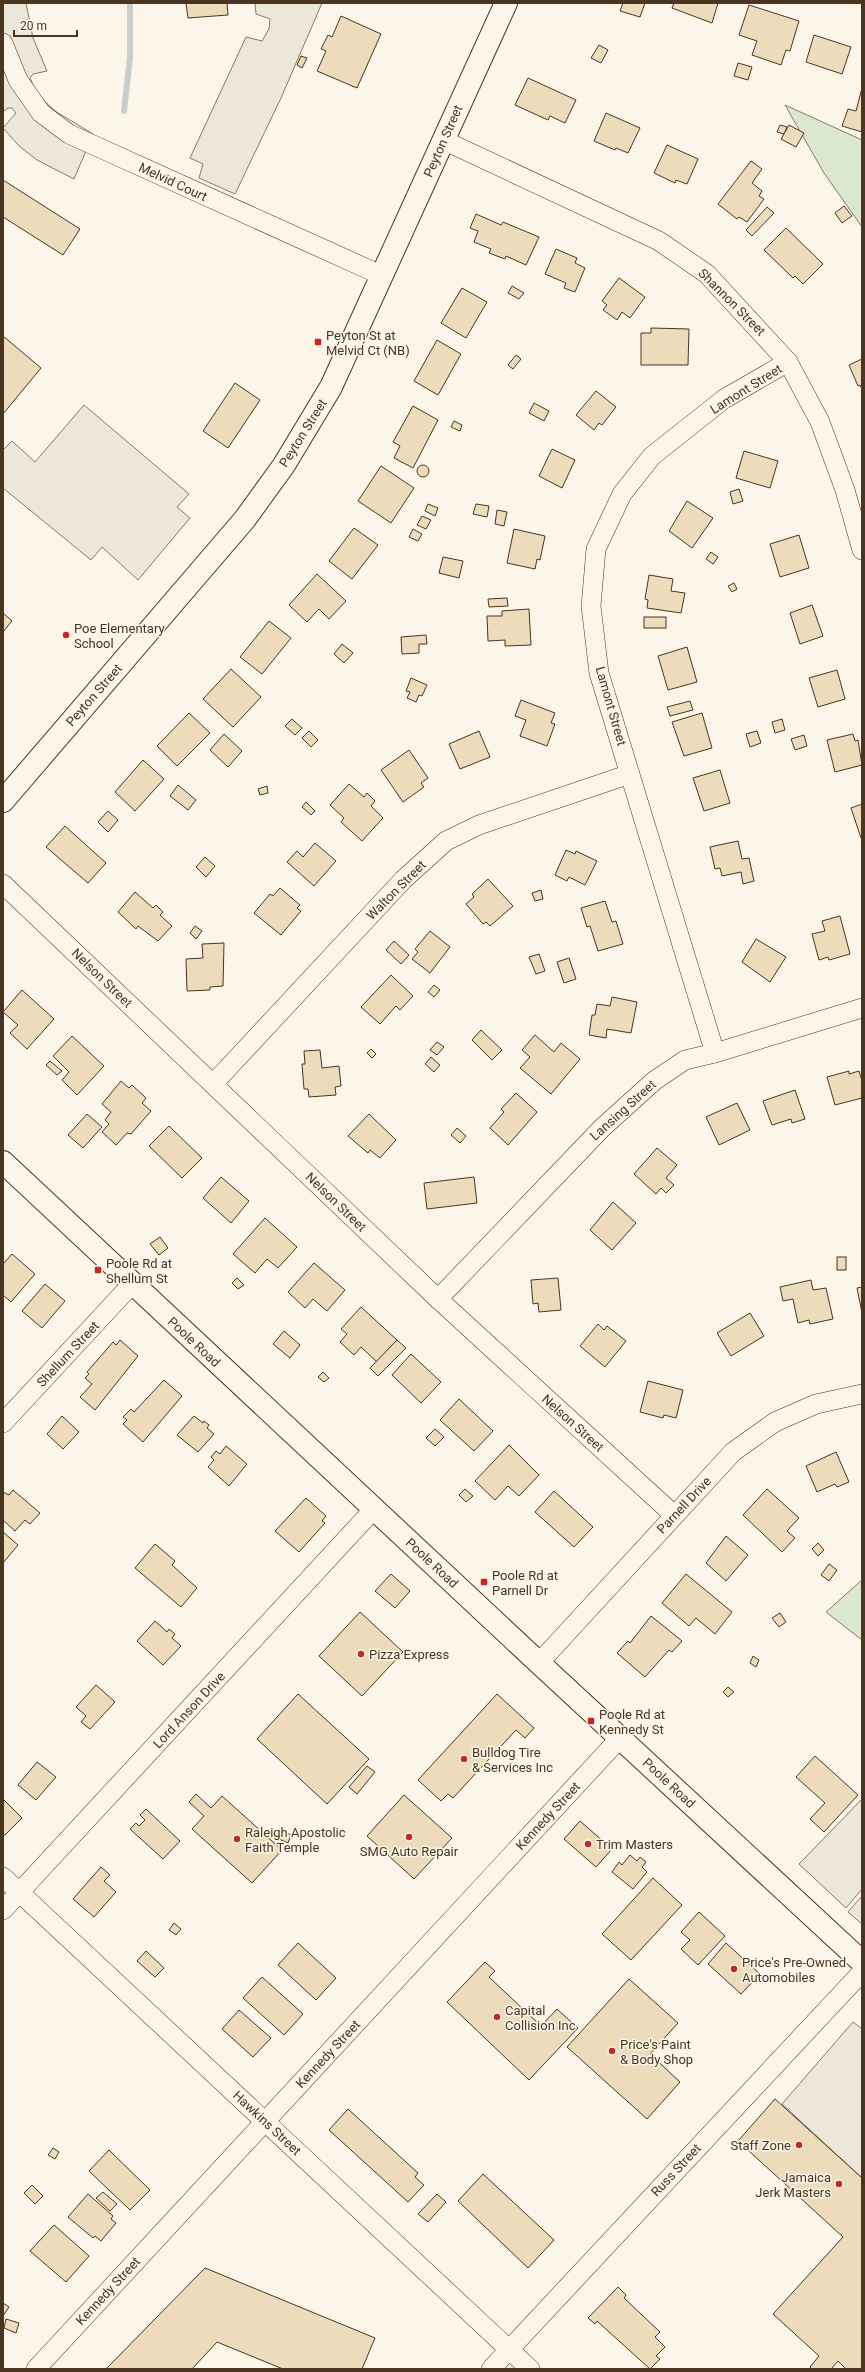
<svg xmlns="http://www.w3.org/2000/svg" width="865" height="2372" font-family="Roboto,sans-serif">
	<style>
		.green { fill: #dce7d0; stroke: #887966 }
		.parking { fill: #ede7d9; stroke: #887966 }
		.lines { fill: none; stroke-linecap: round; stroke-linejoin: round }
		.stream { stroke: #c9cecd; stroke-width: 6 }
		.building { fill: #ecdcbc; stroke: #4a3520 }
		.street-casing { stroke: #4a3520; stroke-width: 20 }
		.secondary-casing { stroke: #4a3520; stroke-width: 24 }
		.street { stroke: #fbf6e9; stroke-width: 19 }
		.secondary { stroke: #fbf6e9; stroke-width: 22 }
		.poi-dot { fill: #c62828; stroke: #fbf6e9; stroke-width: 1.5 }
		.labels { text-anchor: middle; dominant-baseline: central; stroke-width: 3; stroke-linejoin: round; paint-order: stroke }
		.street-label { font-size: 13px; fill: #4a3520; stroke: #fbf6e9 }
		.poi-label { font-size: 13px; fill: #4a3520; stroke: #fbf6e9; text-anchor: start }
	</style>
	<rect width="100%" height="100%" fill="#fbf6e9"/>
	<!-- green -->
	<g class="green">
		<polygon points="785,105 862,140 862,227 824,173"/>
		<polygon points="862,1580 862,1640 826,1612"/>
	</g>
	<!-- parking -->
	<g class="parking">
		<polygon points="3,3 26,3 33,38 47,71 33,74 30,78 37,94 55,111 93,134 74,179 37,160 19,146 3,128 16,113 12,108 8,108 3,112"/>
		<polygon points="255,3 322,3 281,98 235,194 199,178 203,164 190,158 246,37 262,41 269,29 270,19 256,14"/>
		<polygon points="84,405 189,494 177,507 190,518 138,580 102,547 91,560 3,488 3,450 12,441 35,462"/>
		<polygon points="862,1799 862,1889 846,1908 799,1864"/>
		<polygon points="862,1896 862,1924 848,1912"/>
		<polygon points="853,2022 862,2029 862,2178 782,2104"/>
	</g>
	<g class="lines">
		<!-- stream -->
		<polyline class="stream" points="124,111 130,57 130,3"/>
	</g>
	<!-- building -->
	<g class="building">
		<polygon points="186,3 227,3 228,15 188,18"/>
		<polygon points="623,3 645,3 640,17 620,11"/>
		<polygon points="674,3 718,3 712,23 672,8"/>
		<polygon points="749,5 799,21 790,51 786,50 781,65 752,55 757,41 739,35"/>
		<polygon points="341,16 381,34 357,88 317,71 326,51 321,49 328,35 332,37"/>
		<polygon points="814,35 851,47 842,74 806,62"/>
		<polygon points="599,45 608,50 601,63 591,58"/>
		<polygon points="301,56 307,58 302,68 297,65"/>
		<polygon points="738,63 752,67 748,80 734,76"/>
		<polygon points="528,78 576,100 565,123 550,116 548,120 515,105"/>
		<polygon points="862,88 862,132 842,126 848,109 856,111"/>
		<polygon points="606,113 640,128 628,153 616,148 615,150 594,141"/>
		<polygon points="780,125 787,127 784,134 777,132"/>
		<polygon points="789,125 804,133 796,147 781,139"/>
		<polygon points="667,145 698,159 687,184 676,180 675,183 654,173"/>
		<polygon points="751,161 762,169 752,183 762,191 759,196 764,199 747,222 739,217 737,219 718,204"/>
		<polygon points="3,180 80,229 63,255 3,217"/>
		<polygon points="844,206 852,216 842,223 835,213"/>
		<polygon points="767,207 774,213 752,236 746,230"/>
		<polygon points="476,214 501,225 503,222 539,237 526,265 506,256 505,259 489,253 491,249 474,242 478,231 470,228"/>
		<polygon points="786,228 823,264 803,284 795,276 793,278 764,250"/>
		<polygon points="556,249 577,258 575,263 585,268 575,292 564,288 566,283 545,274"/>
		<polygon points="619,278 645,297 630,318 622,312 617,320 603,310 607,305 602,301"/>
		<polygon points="512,286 524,293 519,299 508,293"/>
		<polygon points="462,288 487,302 466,338 441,323"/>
		<polygon points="651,328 689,329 688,365 641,365 641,333 651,333"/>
		<polygon points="3,336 41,368 3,414"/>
		<polygon points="437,340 461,354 438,395 414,381"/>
		<polygon points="516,355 521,359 513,369 508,365"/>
		<polygon points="862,359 862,389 860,385 858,386 849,365"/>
		<polygon points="235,383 260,400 228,448 203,431"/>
		<polygon points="596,391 616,407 602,425 599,423 594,430 576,415"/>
		<polygon points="534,403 549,411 544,421 529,413"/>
		<polygon points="413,406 438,420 413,468 394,458 400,446 393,442"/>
		<polygon points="454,421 462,425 460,431 451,427"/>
		<polygon points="552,449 575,460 562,488 539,476"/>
		<polygon points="744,451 778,461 770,488 736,478"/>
		<circle cx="423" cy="471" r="6"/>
		<polygon points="381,466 414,488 391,523 358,501"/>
		<polygon points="739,489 743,501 733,504 730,492"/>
		<polygon points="687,501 713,518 692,548 669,531"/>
		<polygon points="428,504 438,508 435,516 425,511"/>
		<polygon points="476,504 489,506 487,517 473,514"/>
		<polygon points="497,510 507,512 504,526 495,524"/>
		<polygon points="422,516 431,520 426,529 417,525"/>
		<polygon points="354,528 378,545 352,579 329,561"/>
		<polygon points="413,529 422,534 418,541 409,537"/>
		<polygon points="514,529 545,536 540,560 537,559 535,569 507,563"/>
		<polygon points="799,535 809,568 780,577 770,544"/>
		<polygon points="711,552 718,557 713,564 706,559"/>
		<polygon points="443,557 463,561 459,578 439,573"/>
		<polygon points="317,574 346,601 329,619 319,609 307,622 289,605"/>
		<polygon points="649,575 673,579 671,591 685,593 681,613 647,608 648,600 645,599"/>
		<polygon points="734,583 737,589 732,592 728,586"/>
		<polygon points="507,598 508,606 489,607 488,599"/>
		<polygon points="812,605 823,636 800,644 790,613"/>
		<polygon points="529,609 531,645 505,646 505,640 488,641 487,616 502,616 502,611"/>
		<polygon points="3,613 12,621 3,632"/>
		<rect x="644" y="617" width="22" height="11"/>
		<polygon points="269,621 291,638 262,674 240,657"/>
		<polygon points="426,635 427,644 419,644 419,653 402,654 401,637"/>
		<polygon points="342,644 353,653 344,663 334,654"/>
		<polygon points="687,647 697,682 668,690 658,656"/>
		<polygon points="231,669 261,697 233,727 203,699"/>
		<polygon points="837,670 845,699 818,707 809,678"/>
		<polygon points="411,678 427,685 422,696 419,695 416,702 407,698 410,692 406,691"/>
		<polygon points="521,700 555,713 551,723 555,724 547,746 520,736 526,720 515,716"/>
		<polygon points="690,701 693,710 670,716 667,707"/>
		<polygon points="189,713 210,733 177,766 157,746"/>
		<polygon points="702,713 712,748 684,756 672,722"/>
		<polygon points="292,719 302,728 295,735 285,726"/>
		<polygon points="782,719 785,730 775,733 772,722"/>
		<polygon points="309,731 318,740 311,747 302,738"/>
		<polygon points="479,731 490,757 460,769 449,744"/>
		<polygon points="757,731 761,743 750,747 746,734"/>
		<polygon points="224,734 242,751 228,767 210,750"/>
		<polygon points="853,734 855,741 858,740 862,765 835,772 827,740"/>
		<polygon points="804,735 807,746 795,750 791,739"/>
		<polygon points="409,750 428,778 421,783 424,787 403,802 381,770"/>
		<polygon points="143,760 164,779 135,811 115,792"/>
		<polygon points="720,770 730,803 704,811 693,778"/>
		<polygon points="349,784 364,797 367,793 375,801 371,806 383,818 362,841 341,822 344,818 330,805"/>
		<polygon points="178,785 196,800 188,810 170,796"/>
		<polygon points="267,786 268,793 260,795 258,789"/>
		<polygon points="306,802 315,811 311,815 302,807"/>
		<polygon points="862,804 862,838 861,838 851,808"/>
		<polygon points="108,811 118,820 108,832 98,822"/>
		<polygon points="65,826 106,863 88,883 46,847"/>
		<polygon points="738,841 742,859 749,858 754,881 743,884 741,872 722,876 720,868 715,869 710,847"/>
		<polygon points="315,843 336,861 314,886 287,862 297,851 303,857"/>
		<polygon points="566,850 575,854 576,851 597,861 585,885 569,877 567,881 555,875"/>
		<polygon points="205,857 215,866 206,877 196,867"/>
		<polygon points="488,879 513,906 490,926 486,922 483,924 466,904 474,897 472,894"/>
		<polygon points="280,888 300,905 297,908 301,911 281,935 254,913 270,894 273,896"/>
		<polygon points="541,890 543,899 535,901 532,893"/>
		<polygon points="135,892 153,908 156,905 163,912 160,915 172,926 158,941 138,926 136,929 118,912"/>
		<polygon points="605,901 612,922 616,921 623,944 598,951 590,926 587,927 581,908"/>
		<polygon points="840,916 850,954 829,960 828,957 819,960 812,934 825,931 822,921"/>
		<polygon points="195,926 202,931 196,939 190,933"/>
		<polygon points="430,931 450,947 430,973 412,959 418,952 415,949"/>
		<polygon points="756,939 786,957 770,982 742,962"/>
		<polygon points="394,941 409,955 401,964 386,950"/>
		<polygon points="224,943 223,986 210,987 210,990 187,991 186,959 203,958 202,944"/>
		<polygon points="539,954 545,971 536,974 529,957"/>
		<polygon points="569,958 576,979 564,983 557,962"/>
		<polygon points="391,975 413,996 400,1010 396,1006 380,1024 361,1007"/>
		<polygon points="434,985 440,990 434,997 428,992"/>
		<polygon points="22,990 54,1019 27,1049 10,1033 18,1025 3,1012"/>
		<polygon points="612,997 637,1002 631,1033 607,1029 606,1038 589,1035 592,1015 595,1015 597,1004 610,1006"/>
		<polygon points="481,1030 502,1050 492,1060 472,1040"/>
		<polygon points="535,1035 554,1052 561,1043 580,1059 551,1094 520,1068 530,1057 522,1050"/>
		<polygon points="72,1036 104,1066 77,1095 62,1080 69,1072 53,1056"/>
		<polygon points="437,1042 444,1047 437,1055 430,1050"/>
		<polygon points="371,1049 376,1054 372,1058 367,1053"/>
		<polygon points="320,1050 322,1068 339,1066 341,1086 335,1087 336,1095 309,1097 308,1089 304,1089 302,1064 305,1064 304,1051"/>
		<polygon points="431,1057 440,1065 434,1072 425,1064"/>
		<polygon points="50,1061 62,1071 57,1075 46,1065"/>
		<polygon points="849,1071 849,1074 859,1071 862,1081 862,1098 835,1105 827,1077"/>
		<polygon points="121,1081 129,1088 132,1085 146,1098 142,1103 151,1111 131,1134 127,1133 116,1145 102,1132 109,1124 105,1120 111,1112 102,1104"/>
		<polygon points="795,1090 805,1119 792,1123 791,1119 772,1125 763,1101"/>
		<polygon points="516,1093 537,1112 508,1145 490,1128 504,1112 501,1109"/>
		<polygon points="737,1103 750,1130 719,1145 706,1117"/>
		<polygon points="87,1114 102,1127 83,1148 68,1135"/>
		<polygon points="369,1114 396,1140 380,1158 370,1150 368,1153 348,1136"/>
		<polygon points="169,1126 202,1158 182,1178 149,1146"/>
		<polygon points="457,1128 466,1136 460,1143 451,1135"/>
		<polygon points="657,1148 677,1165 666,1178 674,1185 666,1193 661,1188 656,1194 634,1174"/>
		<polygon points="221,1177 249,1201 231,1223 203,1198"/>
		<polygon points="474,1177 477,1203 427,1209 424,1183"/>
		<polygon points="613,1202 636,1223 612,1250 590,1230"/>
		<polygon points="265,1218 297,1247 278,1268 267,1259 255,1273 233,1254"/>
		<polygon points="160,1237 168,1248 159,1255 150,1244"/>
		<polygon points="12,1254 35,1274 11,1302 3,1295 3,1264"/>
		<rect x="837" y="1257" width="9" height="13"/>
		<polygon points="314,1263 345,1290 327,1311 313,1299 305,1308 288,1292"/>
		<polygon points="237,1278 244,1285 238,1289 232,1283"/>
		<polygon points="558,1278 561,1310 539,1312 538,1303 533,1304 531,1280"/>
		<polygon points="811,1280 813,1290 826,1288 833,1319 810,1324 809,1320 798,1323 793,1299 783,1301 780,1287"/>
		<polygon points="45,1284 65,1301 42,1328 22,1311"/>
		<polygon points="862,1287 862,1313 857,1288"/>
		<polygon points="361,1307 397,1340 377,1362 361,1347 354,1355 340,1342 347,1334 341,1329"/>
		<polygon points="750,1313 764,1336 731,1356 717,1333"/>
		<polygon points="598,1324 604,1330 607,1326 626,1341 605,1367 580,1346"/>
		<polygon points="284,1331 300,1345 290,1358 273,1344"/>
		<polygon points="120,1340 138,1356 95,1410 80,1397 92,1384 85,1378 89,1374 87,1372 113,1342 116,1345"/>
		<polygon points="397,1340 406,1348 378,1376 370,1368"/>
		<polygon points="411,1354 441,1382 421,1403 392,1375"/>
		<polygon points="323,1372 329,1378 324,1382 318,1377"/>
		<polygon points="164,1380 182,1396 143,1442 123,1424 127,1420 123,1417 131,1409 134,1412"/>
		<polygon points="648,1381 683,1390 676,1418 664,1415 663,1418 640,1412"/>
		<polygon points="459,1399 493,1431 474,1451 440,1420"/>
		<polygon points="62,1416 79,1432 63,1449 47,1434"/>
		<polygon points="194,1416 203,1423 204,1421 209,1425 207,1428 214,1434 198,1452 177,1435"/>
		<polygon points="435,1429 444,1437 435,1446 426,1438"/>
		<polygon points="509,1445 539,1475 519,1496 508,1486 495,1500 475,1481"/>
		<polygon points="226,1446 247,1464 229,1486 208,1467 214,1460 211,1457 216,1451 220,1454"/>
		<polygon points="836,1452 849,1482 837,1487 835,1484 817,1492 806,1466"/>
		<polygon points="465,1489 473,1496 466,1502 459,1495"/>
		<polygon points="767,1489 799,1518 787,1531 795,1538 782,1552 743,1515"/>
		<polygon points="13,1490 40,1513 30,1524 25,1520 15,1531 3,1520 3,1492 9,1495"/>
		<polygon points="554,1491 593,1527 574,1547 535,1512"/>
		<polygon points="306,1498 326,1516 322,1521 325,1523 299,1552 275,1531"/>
		<polygon points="3,1532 18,1545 3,1563"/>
		<polygon points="726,1536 748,1555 726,1581 706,1563"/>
		<polygon points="818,1543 824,1550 818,1556 812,1549"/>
		<polygon points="155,1544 175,1561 172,1565 197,1588 181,1607 135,1568"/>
		<polygon points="829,1564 837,1570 829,1581 821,1575"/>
		<polygon points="391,1574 410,1591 395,1608 375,1591"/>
		<polygon points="686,1574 732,1612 715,1634 696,1618 689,1626 662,1603"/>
		<polygon points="360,1612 403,1652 362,1696 319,1656"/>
		<polygon points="780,1613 786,1622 779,1627 772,1618"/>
		<polygon points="651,1616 682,1641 672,1652 669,1650 645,1677 617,1653 628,1641 630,1643"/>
		<polygon points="155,1621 167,1632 169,1629 175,1634 172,1638 181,1646 163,1665 137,1641"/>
		<polygon points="753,1656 759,1660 756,1667 750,1663"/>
		<polygon points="96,1685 115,1702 90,1729 81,1722 86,1716 76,1707"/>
		<polygon points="728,1687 734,1692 728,1697 723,1692"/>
		<polygon points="298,1694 369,1759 327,1804 257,1739"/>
		<polygon points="497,1694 534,1728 525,1738 516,1730 453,1798 448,1794 441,1801 418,1780"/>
		<polygon points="815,1756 858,1795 824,1832 810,1819 825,1803 796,1777"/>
		<polygon points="37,1762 56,1777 36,1800 18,1785"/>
		<polygon points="367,1766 375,1772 357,1794 349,1787"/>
		<polygon points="196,1794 211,1808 222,1796 282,1850 252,1883 192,1829 204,1816 189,1802"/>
		<polygon points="404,1795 452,1838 414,1879 367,1836"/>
		<polygon points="3,1799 22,1818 5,1835 3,1834"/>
		<polygon points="146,1809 180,1841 163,1859 130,1829 136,1823 139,1826 145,1820 140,1815"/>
		<polygon points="580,1821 612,1849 596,1867 564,1839"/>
		<polygon points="281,1830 291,1835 288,1843 277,1838"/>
		<polygon points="630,1855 637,1861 640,1857 646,1862 642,1867 647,1872 633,1889 612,1872 619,1862 622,1865"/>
		<polygon points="101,1867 110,1875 104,1881 116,1892 94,1917 73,1899"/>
		<polygon points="653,1878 682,1905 631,1960 602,1934"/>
		<polygon points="699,1912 725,1936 698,1965 681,1949 690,1940 681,1932"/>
		<polygon points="174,1923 181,1929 176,1935 169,1930"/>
		<polygon points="298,1943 336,1978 316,2000 278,1965"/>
		<polygon points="726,1943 760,1974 741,1994 708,1964"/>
		<polygon points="146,1951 164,1968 155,1977 137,1961"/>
		<polygon points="485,1962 495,1971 489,1977 541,2026 557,2009 578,2028 529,2080 447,2002"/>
		<polygon points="262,1977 303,2014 284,2035 243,1998"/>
		<polygon points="629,1979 678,2023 650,2054 680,2082 647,2119 567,2047"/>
		<polygon points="239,2010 271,2038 253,2057 222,2029"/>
		<polygon points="775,2099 862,2178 862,2369 846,2369 838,2361 831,2369 812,2369 810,2367 819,2356 773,2314 843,2237 738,2141"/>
		<polygon points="348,2109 418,2173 415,2177 424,2185 408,2202 329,2130"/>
		<polygon points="53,2148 59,2152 55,2159 48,2155"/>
		<polygon points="109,2150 150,2190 130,2210 89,2171"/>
		<polygon points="483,2174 554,2240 528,2268 458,2201"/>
		<polygon points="32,2185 43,2196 35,2204 24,2193"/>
		<polygon points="103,2192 117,2204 110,2211 96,2198"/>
		<polygon points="88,2194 113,2216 111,2219 116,2223 101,2241 95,2236 93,2238 68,2217"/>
		<polygon points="437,2194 446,2202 428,2222 418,2214"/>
		<polygon points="54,2225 89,2256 66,2282 30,2251"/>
		<polygon points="205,2268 375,2338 362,2369 283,2369 217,2342 192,2369 106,2369"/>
		<polygon points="618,2287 626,2295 624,2298 660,2332 655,2337 665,2347 656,2356 660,2359 650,2369 597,2321 595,2324 588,2318"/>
		<polygon points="3,2303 9,2307 3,2316"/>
		<polygon points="6,2319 19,2323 16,2333 4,2328"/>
	</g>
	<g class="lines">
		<defs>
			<g id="street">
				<polyline points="3,43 18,80 41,113 69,134 383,276"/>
				<polyline points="443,140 659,241 707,274 788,362 820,422 845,490 862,550"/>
				<polyline points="3,884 438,1299 674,1515"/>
				<polyline points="715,1053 599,673 591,606 596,549 622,494 652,456 724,399 788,362"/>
				<polyline points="213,1084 403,880 446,841 479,825 630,774"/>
				<polyline points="438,1299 602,1128 654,1081 685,1060 715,1053 862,1008"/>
				<polyline points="3,1423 132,1284"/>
				<polyline points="539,1663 733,1452 775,1422 816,1404 862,1394"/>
				<polyline points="3,1877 530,2369"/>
				<polyline points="3,1910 374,1509"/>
				<polyline points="36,2369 620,1738"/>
				<polyline points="491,2369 862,1972"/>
			</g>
			<g id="secondary">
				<polyline points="3,801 245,519 284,465 331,387 506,3"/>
				<polyline points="3,1162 539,1663 862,1962"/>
			</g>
		</defs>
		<!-- street casing -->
		<use href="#street" class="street-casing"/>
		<!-- secondary casing -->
		<use href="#secondary" class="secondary-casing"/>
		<!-- street -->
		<use href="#street" class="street"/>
		<!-- secondary -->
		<use href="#secondary" class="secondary"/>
	</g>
	<!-- markers -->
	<g class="poi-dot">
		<rect x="314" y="338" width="8" height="8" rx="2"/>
		<circle cx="66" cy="635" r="4"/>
		<rect x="94" y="1266" width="8" height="8" rx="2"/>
		<rect x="480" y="1578" width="8" height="8" rx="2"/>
		<circle cx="361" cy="1654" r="4"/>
		<rect x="587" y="1717" width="8" height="8" rx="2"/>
		<circle cx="464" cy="1759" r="4"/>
		<circle cx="409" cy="1837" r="4"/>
		<circle cx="237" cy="1839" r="4"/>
		<circle cx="588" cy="1844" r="4"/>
		<circle cx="734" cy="1969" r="4"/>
		<circle cx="497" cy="2017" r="4"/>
		<circle cx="612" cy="2051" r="4"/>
		<circle cx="799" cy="2145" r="4"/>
		<circle cx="839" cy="2184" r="4"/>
	</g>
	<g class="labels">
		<!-- street labels -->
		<g class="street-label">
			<text transform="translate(443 141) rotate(-66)">Peyton Street</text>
			<text transform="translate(173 182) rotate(25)">Melvid Court</text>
			<text transform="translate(732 302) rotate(45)">Shannon Street</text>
			<text transform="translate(746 389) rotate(-32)">Lamont Street</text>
			<text transform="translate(303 433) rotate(-58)">Peyton Street</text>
			<text transform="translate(94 695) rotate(-49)">Peyton Street</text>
			<text transform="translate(611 706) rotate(74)">Lamont Street</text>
			<text transform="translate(396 890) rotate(-45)">Walton Street</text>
			<text transform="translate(102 978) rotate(44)">Nelson Street</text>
			<text transform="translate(623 1110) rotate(-42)">Lansing Street</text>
			<text transform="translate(336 1202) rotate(44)">Nelson Street</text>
			<text transform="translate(194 1342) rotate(43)">Poole Road</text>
			<text transform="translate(68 1354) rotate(-47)">Shellum Street</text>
			<text transform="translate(573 1423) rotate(42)">Nelson Street</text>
			<text transform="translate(684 1505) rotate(-47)">Parnell Drive</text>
			<text transform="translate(432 1563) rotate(43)">Poole Road</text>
			<text transform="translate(189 1710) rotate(-47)">Lord Anson Drive</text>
			<text transform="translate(669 1783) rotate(43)">Poole Road</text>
			<text transform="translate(548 1816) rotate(-47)">Kennedy Street</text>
			<text transform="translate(328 2054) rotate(-47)">Kennedy Street</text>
			<text transform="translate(267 2123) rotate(43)">Hawkins Street</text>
			<text transform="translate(676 2170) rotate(-47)">Russ Street</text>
			<text transform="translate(108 2291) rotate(-47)">Kennedy Street</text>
		</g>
		<!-- poi labels -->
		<g class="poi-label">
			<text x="326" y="335">Peyton St at<tspan x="326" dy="15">Melvid Ct (NB)</tspan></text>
			<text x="74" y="628">Poe Elementary<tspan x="74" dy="15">School</tspan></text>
			<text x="106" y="1263">Poole Rd at<tspan x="106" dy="15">Shellum St</tspan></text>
			<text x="492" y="1575">Poole Rd at<tspan x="492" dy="15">Parnell Dr</tspan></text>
			<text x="369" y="1654">Pizza Express</text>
			<text x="599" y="1714">Poole Rd at<tspan x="599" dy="15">Kennedy St</tspan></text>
			<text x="472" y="1752">Bulldog Tire<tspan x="472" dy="15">&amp; Services Inc</tspan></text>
			<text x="245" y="1832">Raleigh Apostolic<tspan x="245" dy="15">Faith Temple</tspan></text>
			<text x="596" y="1844">Trim Masters</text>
			<text x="409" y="1851" text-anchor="middle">SMG Auto Repair</text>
			<text x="742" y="1962">Price's Pre-Owned<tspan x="742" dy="15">Automobiles</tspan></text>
			<text x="505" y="2010">Capital<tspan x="505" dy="15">Collision Inc</tspan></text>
			<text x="620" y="2044">Price's Paint<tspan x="620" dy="15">&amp; Body Shop</tspan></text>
			<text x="791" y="2145" text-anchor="end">Staff Zone</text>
			<text x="831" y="2177" text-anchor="end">Jamaica<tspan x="831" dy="15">Jerk Masters</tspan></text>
		</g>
	</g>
	<!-- border -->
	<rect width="865" height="2372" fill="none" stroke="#4a3520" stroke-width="8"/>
	<!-- scale -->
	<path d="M14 30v6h63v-6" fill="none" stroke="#4a3520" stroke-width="2"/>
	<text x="20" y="30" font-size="12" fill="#4a3520" stroke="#fbf6e9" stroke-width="3" paint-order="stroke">20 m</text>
</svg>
